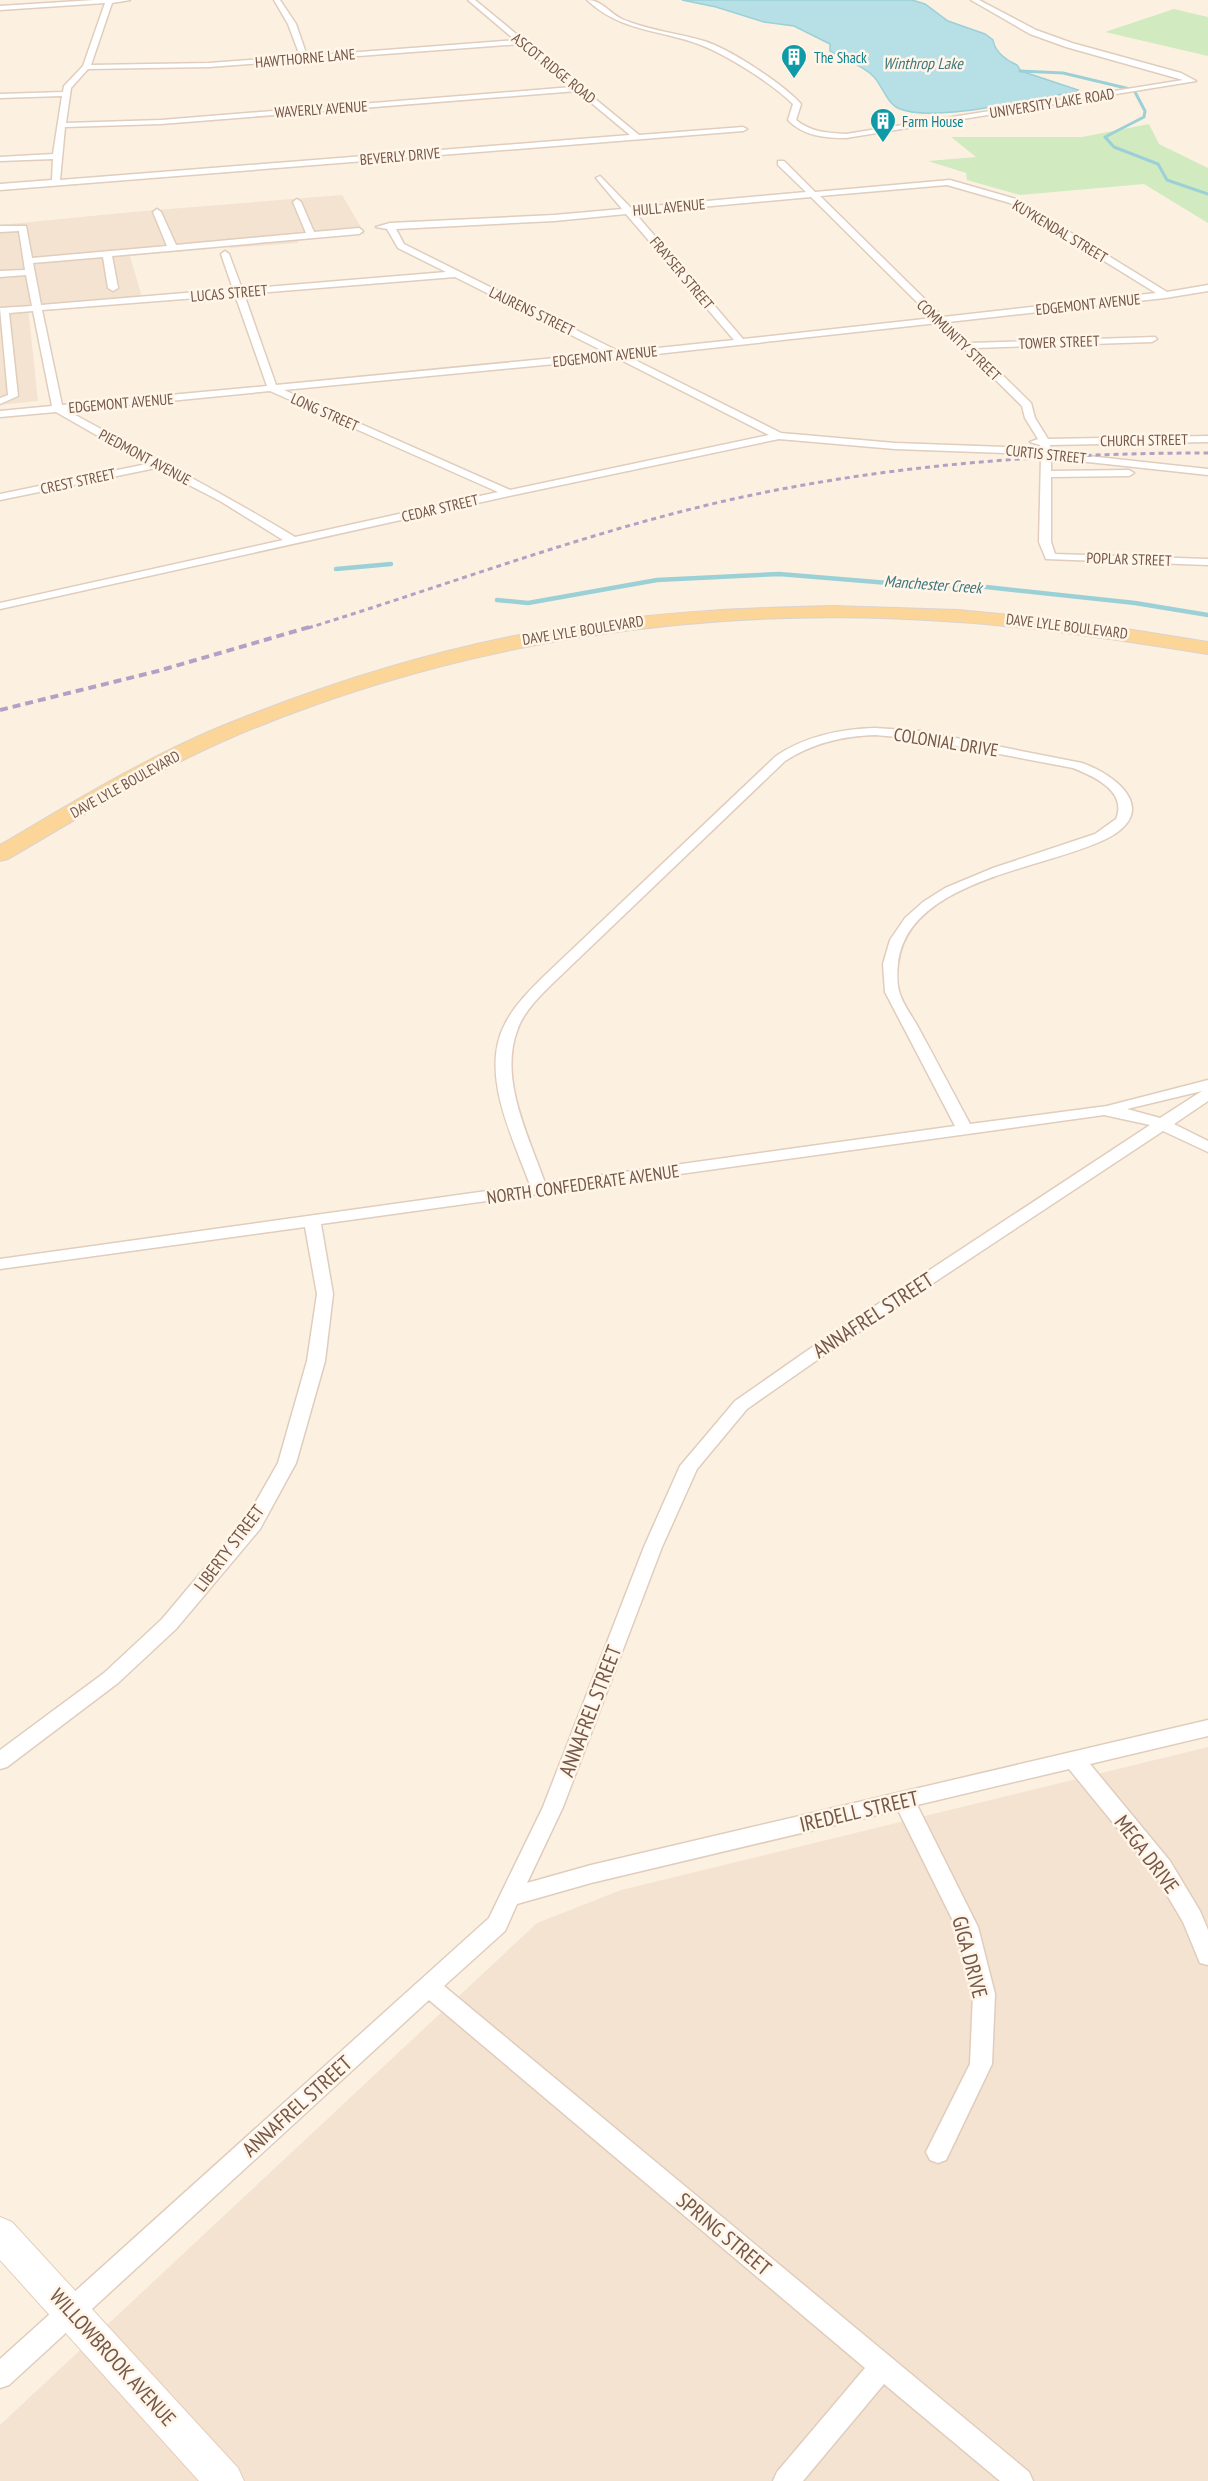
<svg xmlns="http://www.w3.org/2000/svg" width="1208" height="2481" font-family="'PT Sans Narrow',sans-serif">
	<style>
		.residential { fill: #f4e3d0 }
		.green { fill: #d2eac0 }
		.water { fill: #b6e0e6; stroke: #9cd0d7; stroke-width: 1.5 }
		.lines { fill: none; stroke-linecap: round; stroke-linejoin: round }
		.stream-far1 { stroke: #9cd0d7; stroke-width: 3 }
		.stream { stroke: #9cd0d7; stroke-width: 4.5 }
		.street-casing { stroke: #e0cdbd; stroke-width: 3 }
		.secondary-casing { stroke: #e5cebb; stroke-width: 2 }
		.primary-casing { stroke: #dbd3cf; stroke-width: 2 }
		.street { fill: #fff; fill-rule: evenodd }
		.secondary { fill: #fff; fill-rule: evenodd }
		.primary { fill: #fcd599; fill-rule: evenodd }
		.rail-far1 { stroke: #b3a1c5; stroke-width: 3; stroke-dasharray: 5 4; stroke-linecap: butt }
		.rail { stroke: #b3a1c5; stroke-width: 4; stroke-dasharray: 8 5; stroke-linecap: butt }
		.labels { text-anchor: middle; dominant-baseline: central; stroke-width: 5; stroke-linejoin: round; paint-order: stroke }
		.far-culture-label { font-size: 15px; fill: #0d838f; stroke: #fff5e8; text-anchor: start }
		.far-street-label { font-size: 15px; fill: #745748; stroke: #fff5e8 }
		.far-water-label { font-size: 16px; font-style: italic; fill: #3f7780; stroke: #fff5e8 }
		.street-label { font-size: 18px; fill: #745748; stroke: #fff5e8 }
		.near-street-label { font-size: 21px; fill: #745748; stroke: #fff5e8 }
	</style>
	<rect width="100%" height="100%" fill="#fcf1e1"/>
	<!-- residential -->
	<g class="residential">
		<polygon points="342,195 365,234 298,238 298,243 230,248 227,244 209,246 210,249 130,256 142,297 28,306 38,401 0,405 0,225 132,212"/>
		<polygon points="1208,1747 1208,2481 0,2481 0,2425 537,1923 621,1890"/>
	</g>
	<!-- green -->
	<g class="green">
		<polygon points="1174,9 1208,17 1208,56 1105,32"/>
		<polygon points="1149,124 1159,144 1208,168 1208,223 1144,184 1020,195 967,180 966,173 928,161 976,157 951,137 1082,137"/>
	</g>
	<!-- water -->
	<path class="water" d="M682,0H912L925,4L948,21L985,34L993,40C995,52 1007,61 1017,65L1021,71L1078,90L1075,92C1035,98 935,123 900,109C887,104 883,87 874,77C863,65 844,60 830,51V44L794,26L764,22L716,7Z"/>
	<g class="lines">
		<!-- stream-far1 -->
		<g class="stream-far1">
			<polyline points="1020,71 1063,73 1130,89"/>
			<polyline points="1135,92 1145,111 1144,117 1105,137 1114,147 1158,164 1167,180 1208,194"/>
		</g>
		<!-- stream -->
		<g class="stream">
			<polyline points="336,569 391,564"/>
			<polyline points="497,600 528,603 657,580 779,574 913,585 977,586 1135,603 1208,615"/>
		</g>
		<defs>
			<g id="street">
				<path d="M94,0H130L112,3L91,65L209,63L300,56L288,24L274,0H280L296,24L307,56L515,40L468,0H475L639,135L743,127L747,129L743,131L0,190V184L52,180L53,159L0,161V157L53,154L62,96L0,98V94L63,92L64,86L83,66L105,3L0,10V6ZM520,44L572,87L161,120L66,123L71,88L88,69L209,67ZM577,91L630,135L60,180L65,127L161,124Z"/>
				<path d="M587,0C602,0 609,13 622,19C646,30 678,33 704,41C730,49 783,84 801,104L796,120C810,132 828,133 846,134L1183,80L1066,47L1030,34L971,0H979L1036,30L1072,43L1181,73L1196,81L846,138C825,138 803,136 788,120L793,104C773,84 727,55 701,45C659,29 621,32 587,0Z"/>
				<path d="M778,161H784L815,192L950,180L1016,199L1167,292L1208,285V291L1165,298L948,322L969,343L1155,337L1157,339L1152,342L975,348L1031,403L1035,418L1048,439L1208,436V442L1050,445L1051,452L1208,469V475L1051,458V471L1129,470L1134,473L1129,476L1051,477V542L1055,554L1208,559V565L1046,559L1039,542L1041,457L1005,453L895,449L779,439L509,496L0,609V603L283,540L220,501L156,468L0,500V494L147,464L56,412L0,417V411L52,406L33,311L9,313L18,396L0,404V398L8,395L0,308L32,306L26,275L0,277V271L25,270L19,231L0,232V226H26L32,258L167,246L153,212L157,209L161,212L176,245L306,233L293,202L297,199L301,202L314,232L359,228L363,231L359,234L112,256L118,288L113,291L108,288L103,257L33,263L41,305L233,289L221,254L225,251L229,254L242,289L446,272L398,248L387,229L376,227L390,223L554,215L622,209L596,178L600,176L631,208L806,192L778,165ZM947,185L1010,203L1156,293L943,317L820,196ZM811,197L933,318L743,339L635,213ZM626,214L734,340L620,352L404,244L396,229L554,221ZM455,277L607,353L276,385L244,294ZM235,295L267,386L62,405L42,310ZM938,323L1022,406L1025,418L1038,439L1030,442L1040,445L1041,451L1005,447L895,443L781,433L629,357ZM617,358L769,435L510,490L284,390ZM270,391L498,492L295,537C221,492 144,453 68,411Z"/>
				<path d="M875,728L920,731L1082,763C1119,776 1160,812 1106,839C1046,869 907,879 898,964C897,972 897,984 899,991C902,1003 912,1016 918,1027C936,1060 953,1092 970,1124L1107,1106L1208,1080V1101L1174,1124L1208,1141V1152L1163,1131L820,1358L747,1409L697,1469L662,1547L563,1807L527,1883L591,1865L1208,1720V1736L1090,1764L1170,1861L1200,1911L1208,1930V1965L1200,1963L1183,1922L1154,1873L1069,1769L917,1805L978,1927L995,1994L992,2064L946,2160L938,2163L930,2160L926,2152L970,2064L973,1994L956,1927L898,1810L591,1883L517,1904L505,1931L444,1986L1029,2472L1033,2481H1000L884,2384L803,2481H773L777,2472L865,2368L429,2000L9,2385L0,2388V2359L489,1918L543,1807L644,1547L680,1466L735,1401L808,1350L1150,1125L1104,1115L321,1224L333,1294L325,1361L296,1463L260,1529L176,1629L118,1683L7,1767L0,1769V1750L104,1673L162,1619L246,1519L278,1463L307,1361L317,1294L305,1227L0,1269V1259L530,1185C513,1138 479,1073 505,1024C514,1006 529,991 543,977L776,756C806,736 840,729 875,728ZM875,735L920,739L1073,768C1093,776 1128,791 1116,819L1095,834L993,868L945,888L923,902L905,918L890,940L883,964L885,992L955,1126L545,1183C529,1137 499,1080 517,1031C523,1012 539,997 553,983L785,761C813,743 842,736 875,735ZM1202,1091L1160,1118L1127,1109Z"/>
			</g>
			<polygon id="secondary" points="0,2217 12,2222 238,2468 244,2481 199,2481 0,2260"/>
			<path id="primary" d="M833,606L958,610L1083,622L1208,642V654C1125,641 1043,628 959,622C710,603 458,640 228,739C152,772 80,817 8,859L0,861V845C70,804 140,761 215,729C334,680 458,642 584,624C667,611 750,608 833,606Z"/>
		</defs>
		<!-- street casing -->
		<use href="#street" class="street-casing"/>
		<!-- secondary casing -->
		<use href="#secondary" class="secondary-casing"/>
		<!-- primary casing -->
		<use href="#primary" class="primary-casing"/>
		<!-- street -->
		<use href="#street" class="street"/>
		<!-- secondary -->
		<use href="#secondary" class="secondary"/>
		<!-- primary -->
		<use href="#primary" class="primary"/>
		<!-- rail-far1 -->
		<path class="rail-far1" d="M308,628C451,584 592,530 738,498C893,464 1050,453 1208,453"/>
		<!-- rail -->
		<polyline class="rail" points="0,710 158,671 313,626"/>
	</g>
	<!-- icons -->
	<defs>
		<symbol id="building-pin" viewBox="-11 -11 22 30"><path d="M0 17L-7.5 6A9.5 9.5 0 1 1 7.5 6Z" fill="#0f9aa8" stroke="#fff5e8"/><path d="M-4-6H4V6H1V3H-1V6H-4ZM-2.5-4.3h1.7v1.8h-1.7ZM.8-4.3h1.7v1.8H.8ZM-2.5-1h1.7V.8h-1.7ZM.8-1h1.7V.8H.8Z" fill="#fff"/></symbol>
	</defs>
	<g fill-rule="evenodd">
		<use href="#building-pin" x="779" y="42" width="30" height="40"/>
		<use href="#building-pin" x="868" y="106" width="30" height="40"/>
	</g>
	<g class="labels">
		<!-- far-culture labels -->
		<g class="far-culture-label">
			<text x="814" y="57">The Shack</text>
			<text x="902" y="121">Farm House</text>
		</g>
		<!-- far-street labels -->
		<g class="far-street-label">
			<text transform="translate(305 58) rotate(-5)">HAWTHORNE LANE</text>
			<text transform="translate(554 68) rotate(39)">ASCOT RIDGE ROAD</text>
			<text transform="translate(1052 103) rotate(-9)">UNIVERSITY LAKE ROAD</text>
			<text transform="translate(321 109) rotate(-4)">WAVERLY AVENUE</text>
			<text transform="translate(400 156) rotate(-5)">BEVERLY DRIVE</text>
			<text transform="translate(669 207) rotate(-5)">HULL AVENUE</text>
			<text transform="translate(1060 231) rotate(31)">KUYKENDAL STREET</text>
			<text transform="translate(682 273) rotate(50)">FRAYSER STREET</text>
			<text transform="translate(229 293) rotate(-5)">LUCAS STREET</text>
			<text transform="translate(1088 304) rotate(-6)">EDGEMONT AVENUE</text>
			<text transform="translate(532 311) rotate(26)">LAURENS STREET</text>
			<text transform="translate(959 340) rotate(44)">COMMUNITY STREET</text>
			<text transform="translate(1059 342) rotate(-2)">TOWER STREET</text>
			<text transform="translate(605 356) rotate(-6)">EDGEMONT AVENUE</text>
			<text transform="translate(121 403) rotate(-5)">EDGEMONT AVENUE</text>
			<text transform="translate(325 412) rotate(24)">LONG STREET</text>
			<text transform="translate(1144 440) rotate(-1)">CHURCH STREET</text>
			<text transform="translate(1046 454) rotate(6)">CURTIS STREET</text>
			<text transform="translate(145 457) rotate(28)">PIEDMONT AVENUE</text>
			<text transform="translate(78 481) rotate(-12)">CREST STREET</text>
			<text transform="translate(440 508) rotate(-13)">CEDAR STREET</text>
			<text transform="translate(1129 559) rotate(2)">POPLAR STREET</text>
			<text transform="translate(1067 626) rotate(7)">DAVE LYLE BOULEVARD</text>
			<text transform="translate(583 630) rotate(-9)">DAVE LYLE BOULEVARD</text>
			<text transform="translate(125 784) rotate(-29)">DAVE LYLE BOULEVARD</text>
		</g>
		<!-- far-water labels -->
		<g class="far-water-label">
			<text x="923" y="63">Winthrop Lake</text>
			<text transform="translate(933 584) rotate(4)">Manchester Creek</text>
		</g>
		<!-- street labels -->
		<g class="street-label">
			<text transform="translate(946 742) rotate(9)">COLONIAL DRIVE</text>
			<text transform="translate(583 1184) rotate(-8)">NORTH CONFEDERATE AVENUE</text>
			<text transform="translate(229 1548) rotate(-53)">LIBERTY STREET</text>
		</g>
		<!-- near-street labels -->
		<g class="near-street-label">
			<text transform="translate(873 1315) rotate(-33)">ANNAFREL STREET</text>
			<text transform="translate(590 1711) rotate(-69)">ANNAFREL STREET</text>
			<text transform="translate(859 1811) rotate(-13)">IREDELL STREET</text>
			<text transform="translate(1147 1854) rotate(53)">MEGA DRIVE</text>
			<text transform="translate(970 1957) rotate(75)">GIGA DRIVE</text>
			<text transform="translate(297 2106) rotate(-42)">ANNAFREL STREET</text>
			<text transform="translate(724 2234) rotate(40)">SPRING STREET</text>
			<text transform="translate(113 2357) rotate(48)">WILLOWBROOK AVENUE</text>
		</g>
	</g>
</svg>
